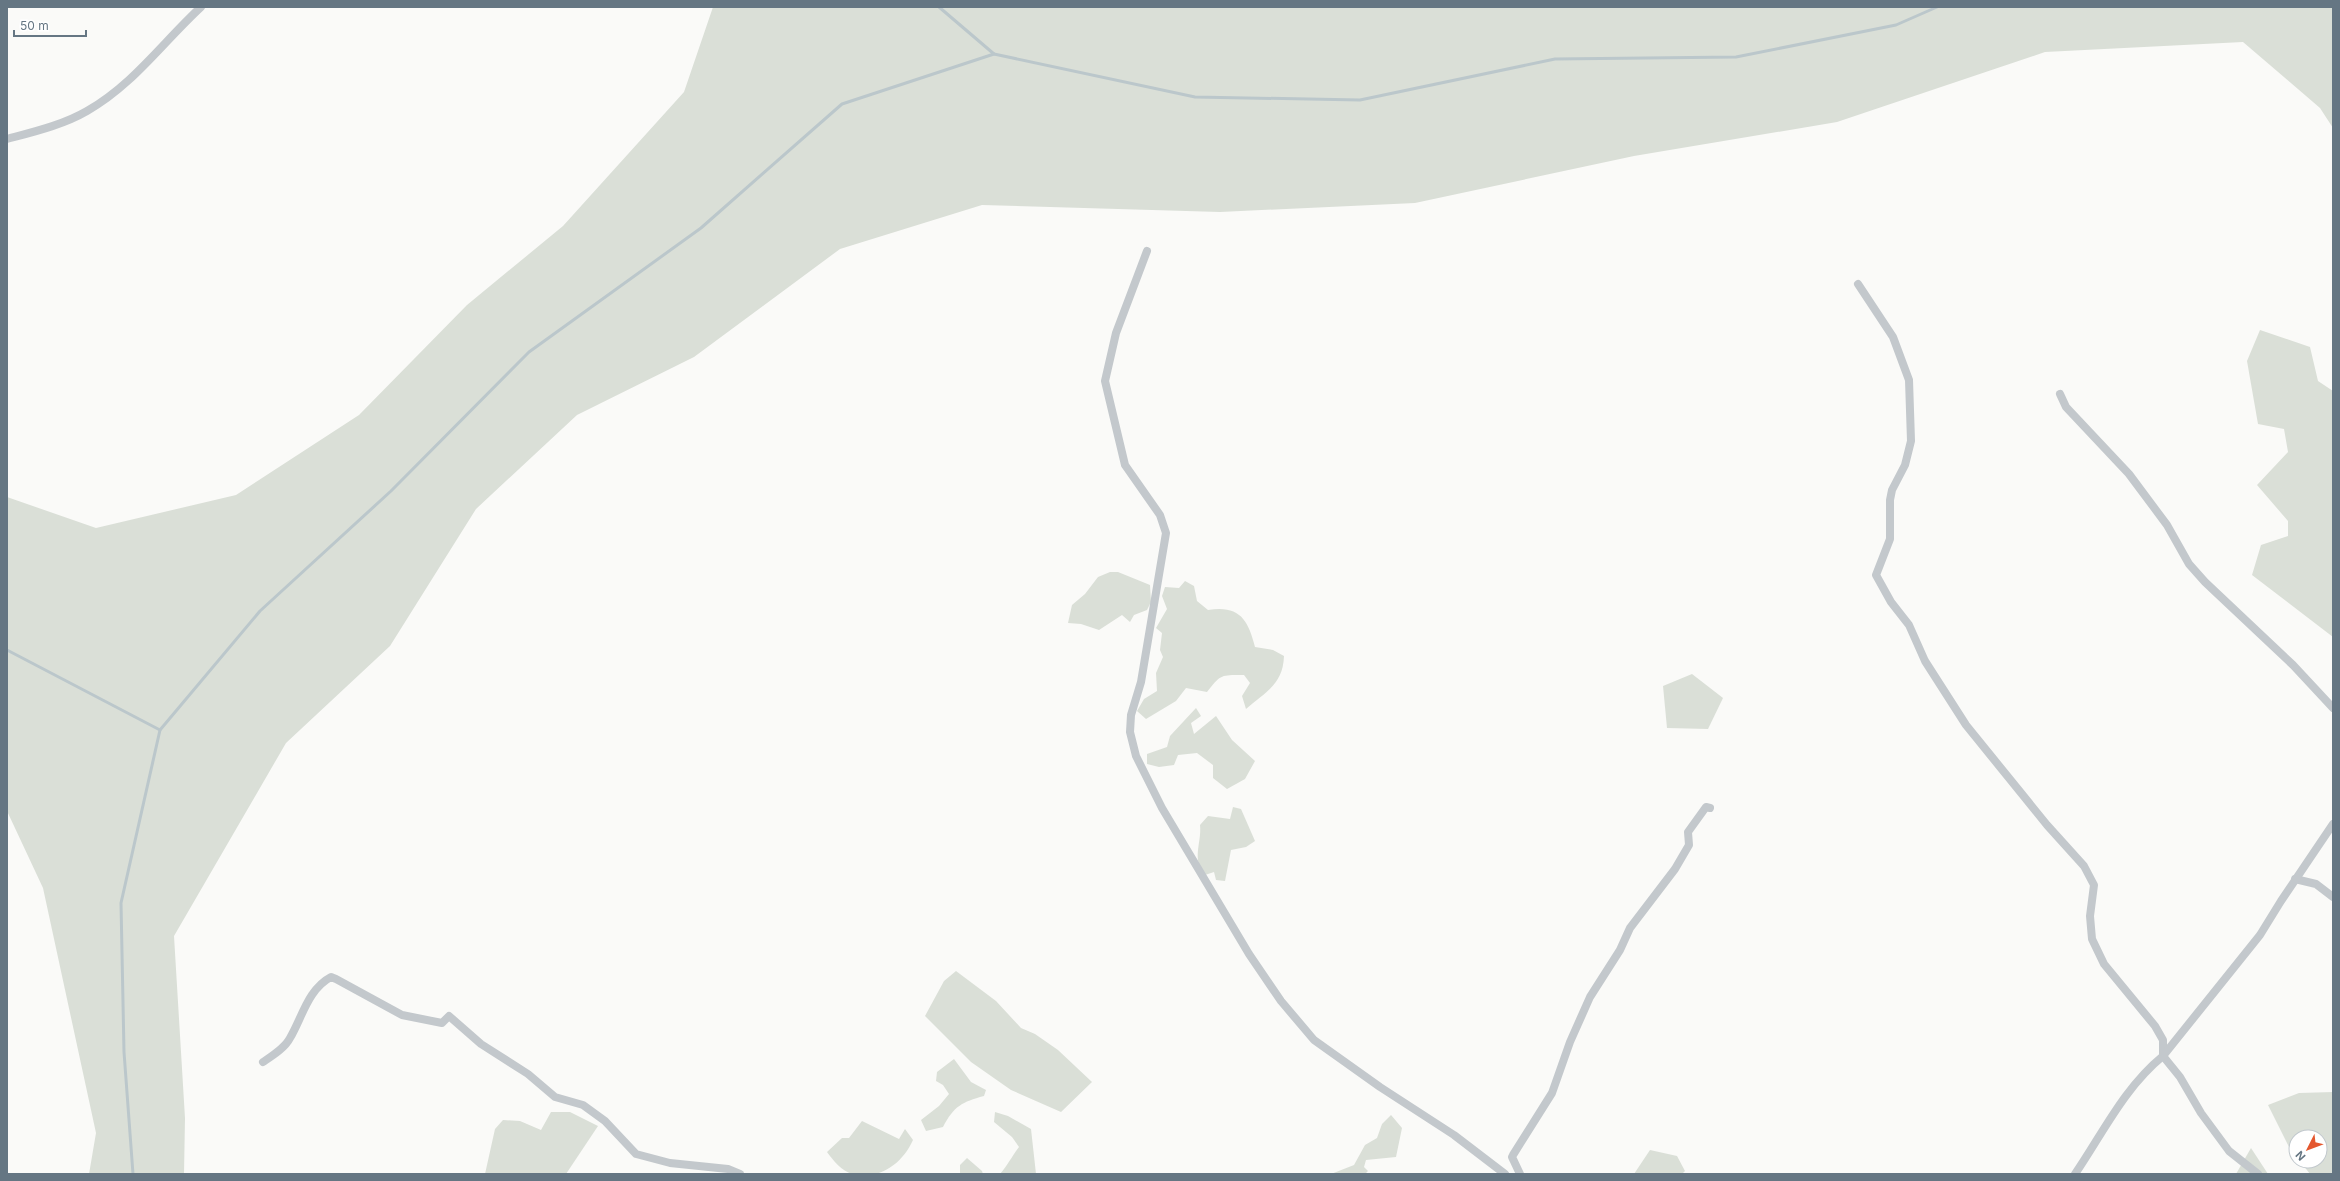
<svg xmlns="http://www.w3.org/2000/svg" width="2340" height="1181" font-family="Inter,sans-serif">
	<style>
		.green { fill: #dadfd7 }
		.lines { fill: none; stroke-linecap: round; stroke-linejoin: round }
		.stream { stroke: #bbc7cb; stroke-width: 3 }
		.minor { stroke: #c3c8cc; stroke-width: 8 }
	</style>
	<rect width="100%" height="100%" fill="#fafaf8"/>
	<!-- green -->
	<g class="green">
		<polygon points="713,7 2333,7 2333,128 2320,108 2243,42 2045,52 1837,122 1634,156 1415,203 1220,212 982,205 840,249 694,357 577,415 476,509 390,646 286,743 174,936 185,1118 184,1174 89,1174 96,1133 43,888 7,811 7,497 96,528 236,495 359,415 467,305 563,226 684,92"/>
		<polygon points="2260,330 2310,347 2318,381 2333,391 2333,637 2252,575 2261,545 2288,536 2288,521 2257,485 2288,452 2284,429 2258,424 2247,361"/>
		<polygon points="1110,572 1118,572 1150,585 1151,602 1147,610 1134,615 1130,622 1122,615 1099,630 1081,624 1068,623 1072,605 1085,594 1098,577"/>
		<path d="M1185,581L1194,586L1197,601L1208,610C1239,605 1248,619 1255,647L1273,650L1284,656C1283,685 1265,692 1246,709L1242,696L1250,683L1244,675C1221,675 1221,674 1207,692L1186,688L1176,701L1146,719L1137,711L1144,699L1157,691L1156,673L1163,657L1160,650L1162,633L1156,628L1167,609L1162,596L1165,587L1179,588Z"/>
		<polygon points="1692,674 1723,698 1708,729 1667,728 1663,686"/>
		<polygon points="1196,708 1201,716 1191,723 1194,734 1216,716 1232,740 1255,761 1245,779 1227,789 1213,778 1213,765 1197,753 1178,755 1174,765 1159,767 1147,764 1147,754 1167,747 1170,736"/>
		<path d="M1233,807L1241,809L1255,841L1246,847L1231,850L1225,881L1216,880L1214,872L1205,875C1191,859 1202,843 1200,825L1208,816L1230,819Z"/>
		<polygon points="956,971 996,1001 1021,1028 1035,1034 1058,1050 1092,1082 1061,1112 1011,1090 971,1062 925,1016 944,981"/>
		<path d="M954,1059L971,1082L986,1090L984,1096C962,1102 954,1106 943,1127L926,1131L921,1120L939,1106L949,1094L943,1085L936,1081L937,1072Z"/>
		<polygon points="2333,1092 2333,1174 2310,1174 2300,1161 2320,1161 2320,1137 2296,1137 2296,1156 2289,1147 2268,1105 2299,1093"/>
		<polygon points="551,1112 570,1112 598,1126 566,1174 485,1174 495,1129 503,1120 520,1121 541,1130"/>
		<path d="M995,1112L1008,1116L1031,1129L1036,1174H1000C1008,1165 1012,1156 1019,1147L1012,1137L994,1122Z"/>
		<polygon points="1391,1115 1402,1128 1396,1157 1366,1160 1364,1167 1368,1171 1365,1174 1331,1174 1354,1165 1365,1145 1377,1138 1382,1124"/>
		<path d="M862,1121L899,1139L905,1129L913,1140C902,1164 880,1180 853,1174C842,1172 833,1160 827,1152L842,1138H849Z"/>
		<polygon points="2251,1148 2268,1174 2236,1174"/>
		<polygon points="1650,1150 1677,1156 1685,1171 1682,1174 1634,1174"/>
		<polygon points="967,1158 982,1171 983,1174 960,1174 960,1165"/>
	</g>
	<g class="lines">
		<!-- stream -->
		<g class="stream">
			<polyline points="939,7 994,54"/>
			<polyline points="7,650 160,730"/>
			<polyline points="133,1174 124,1052 121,903 160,730 260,611 391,491 529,352 701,228 842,104 994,54 1195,97 1360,100 1555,59 1736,57 1896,25 1937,7"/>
		</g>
		<!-- minor -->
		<g class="minor">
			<path d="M7,139C33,132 63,125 87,111C133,85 163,42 201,7"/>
			<polyline points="1147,251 1116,333 1105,381 1125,465 1160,515 1166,533 1141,682 1131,715 1130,732 1136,756 1162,808 1249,954 1281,1001 1314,1040 1380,1087 1454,1135 1505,1174"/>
			<polyline points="1858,284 1893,337 1909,380 1911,441 1905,465 1892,490 1890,500 1890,539 1876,575 1891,602 1909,625 1925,661 1966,725 2047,825 2084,866 2094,885 2090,916 2092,939 2104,964 2155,1026 2163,1040 2163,1056 2180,1077 2201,1113 2229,1151 2258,1174"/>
			<polyline points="2060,394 2066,407 2129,474 2167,525 2189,564 2205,582 2293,665 2333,708"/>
			<polyline points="2295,879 2316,884 2333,897"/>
			<path d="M263,1062C272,1056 285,1048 290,1038C302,1018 308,989 331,977L336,979L402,1015L442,1023L449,1016L481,1044L528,1074L555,1097L583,1105L605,1121L636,1154L670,1163L728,1169L740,1174"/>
			<polyline points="1520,1174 1512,1157 1513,1155 1552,1093 1570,1042 1590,997 1620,950 1630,928 1675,869 1689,845 1688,832 1706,807 1710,808"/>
			<path d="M2075,1174C2103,1133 2124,1088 2163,1056L2260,935L2281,901L2333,824"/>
		</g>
	</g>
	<!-- border -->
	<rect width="2340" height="1181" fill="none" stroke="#657683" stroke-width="16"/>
	<!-- north arrow -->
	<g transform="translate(2308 1149) rotate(228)"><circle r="19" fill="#ffffff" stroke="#c1c8cd"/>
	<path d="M0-3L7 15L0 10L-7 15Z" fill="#e4572e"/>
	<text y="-6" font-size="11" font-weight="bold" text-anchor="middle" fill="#657683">N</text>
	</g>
	<!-- scale -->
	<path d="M14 30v6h72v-6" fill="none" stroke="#657683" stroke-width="2"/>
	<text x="20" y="30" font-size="12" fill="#657683" stroke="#ffffff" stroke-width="3" paint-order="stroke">50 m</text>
</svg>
